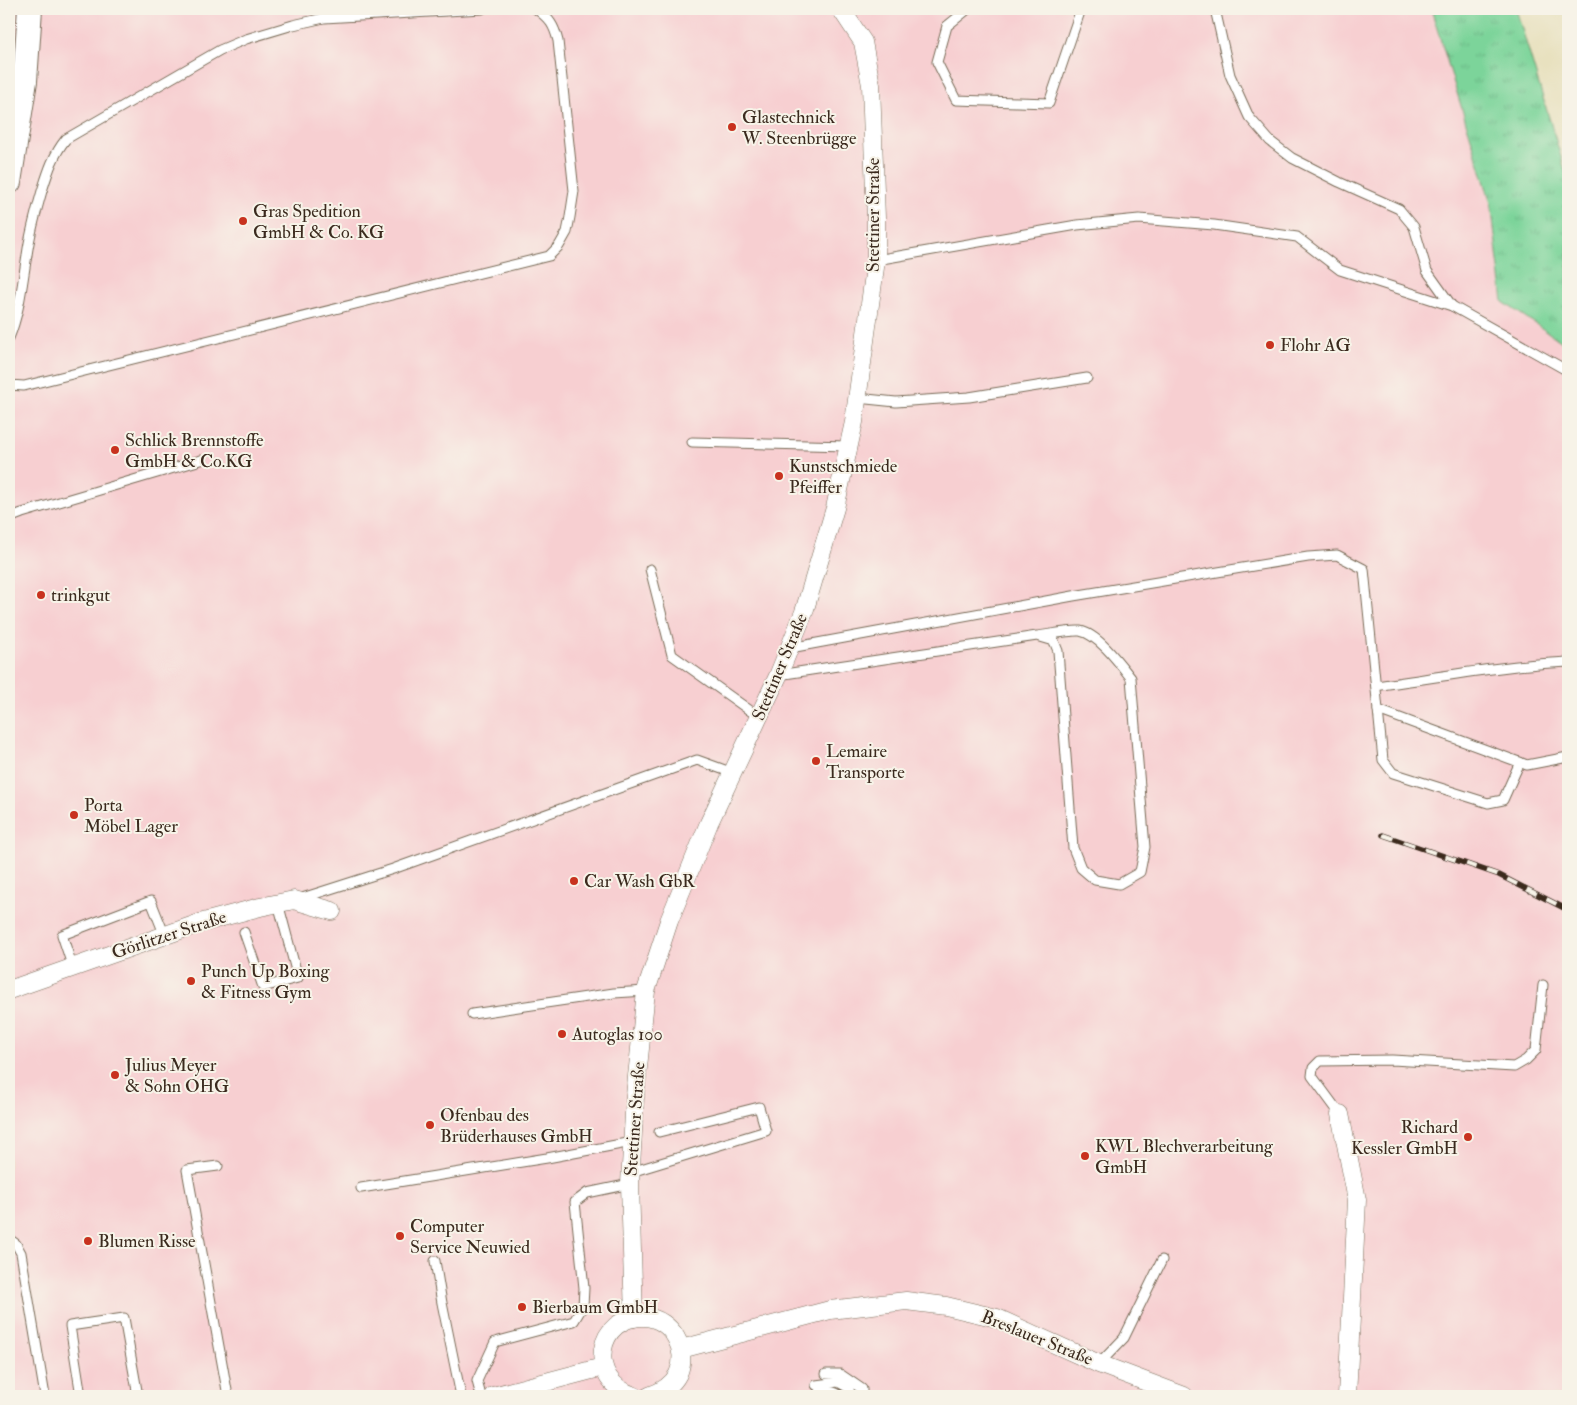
<svg xmlns="http://www.w3.org/2000/svg" width="1577" height="1405" font-family="'IM FELL Double Pica',serif">
	<style>
		.built { fill: #f7cfd1 }
		.grass { fill: url(#grass-tufts); stroke: #5b7f5c }
		.lines { fill: none; stroke-linecap: round; stroke-linejoin: round }
		.lane-casing { stroke: #786a56; stroke-width: 11 }
		.street-casing { stroke: #786a56; stroke-width: 19 }
		.secondary-casing { stroke: #786a56; stroke-width: 26 }
		.lane { stroke: #fff; stroke-width: 9 }
		.street { stroke: #fff; stroke-width: 18 }
		.secondary { stroke: #fff; stroke-width: 24 }
		.rail-casing { stroke: #3b2a1e; stroke-width: 5.5 }
		.rail { stroke: #f7f3e8; stroke-width: 4; stroke-dasharray: 11; stroke-linecap: butt }
		.poi-dot { fill: #c8321e; stroke: #f7f3e8; stroke-width: 2 }
		.labels { text-anchor: middle; dominant-baseline: central; stroke-width: 4; stroke-linejoin: round; paint-order: stroke }
		.poi-label { font-size: 18px; fill: #3b2a1e; stroke: #f7f3e8; text-anchor: start }
		.street-label { font-size: 18px; fill: #3b2a1e; stroke: #f7f3e8 }
	</style>
	<defs>
		<pattern id="grass-tufts" width="24" height="20" patternUnits="userSpaceOnUse" patternTransform="scale(1.25)"><rect width="24" height="20" fill="#7bd49a"/><path d="M3 7l-1-3M5 7V3M7 7l1-3M15 17l-1-3M17 17v-4M19 17l1-3" fill="none" stroke="#6bb684"/></pattern>
	</defs>
	<rect width="100%" height="100%" fill="#f7f3e8"/>
	<filter id="ink" filterUnits="userSpaceOnUse"><feTurbulence type="fractalNoise" baseFrequency=".02" numOctaves="2"/><feDisplacementMap in="SourceGraphic" scale="10" xChannelSelector="R" yChannelSelector="G"/><feConvolveMatrix kernelMatrix="1 2 1 2 8 2 1 2 1" color-interpolation-filters="sRGB"/></filter>
	<filter id="wash" filterUnits="userSpaceOnUse"><feTurbulence type="fractalNoise" baseFrequency=".0096" numOctaves="4" result="noise"/><feDisplacementMap in="SourceGraphic" scale="20" xChannelSelector="R" yChannelSelector="G"/><feGaussianBlur stdDeviation="1.12" result="paint"/><feColorMatrix in="noise" values="0 0 0 0 0 0 0 0 0 0 0 0 0 0 0 0 0 1.4 0 .05"/><feComposite in="paint" operator="in"/></filter>
	<g filter="url(#wash)">
		<rect width="100%" height="100%" fill="#e8e1bf"/>
		<!-- built -->
		<polygon class="built" points="9,9 1431,9 1491,203 1503,302 1568,346 1568,1396 9,1396"/>
		<!-- grass -->
		<polygon class="grass" points="1431,9 1516,9 1568,180 1568,346 1503,302 1491,203"/>
	</g>
	<g filter="url(#ink)">
		<g class="lines">
			<defs>
				<g id="lane">
					<polyline points="968,9 947,26 937,62 956,100 1049,103 1081,9"/>
					<polyline points="1215,9 1230,75 1249,117 1270,141 1292,158 1339,182 1399,209 1414,227 1427,271 1452,306 1568,371"/>
					<polyline points="876,260 1077,225 1139,219 1214,225 1297,237 1340,270 1452,306"/>
					<path d="M9,338C20,311 22,284 27,255C30,233 36,212 42,191C48,172 53,155 66,139L220,50L246,39L293,25L324,18L482,9"/>
					<path d="M9,385L24,386L549,256L559,246L567,232L570,217L574,191L558,41C554,25 550,19 536,9"/>
					<polyline points="857,398 896,402 969,397 1087,378"/>
					<polyline points="692,442 848,446"/>
					<polyline points="9,518 22,513 201,460"/>
					<polyline points="650,569 672,655 759,717"/>
					<polyline points="790,648 1073,596 1308,557 1337,555 1364,569 1383,760 1393,773 1488,803 1503,800 1520,762"/>
					<path d="M778,675L1037,636L1054,641L1058,651L1073,848L1081,868L1095,880L1119,884L1140,872L1145,847L1131,678C1120,664 1098,634 1080,631C1071,630 1047,635 1037,636"/>
					<path d="M1376,686C1440,677 1504,665 1568,662"/>
					<polyline points="1378,710 1527,765 1568,757"/>
					<polyline points="299,899 393,869 697,760 733,773"/>
					<polyline points="244,932 263,987 298,978 278,903"/>
					<polyline points="73,968 62,935 151,901 165,936"/>
					<polyline points="472,1014 614,993 646,991"/>
					<polyline points="1340,1114 1312,1076 1313,1068 1320,1061 1392,1060 1514,1067 1526,1060 1536,1050 1543,985"/>
					<polyline points="218,1166 187,1170 228,1396"/>
					<polyline points="631,1172 766,1131 759,1107 659,1132"/>
					<polyline points="361,1188 547,1158 632,1142"/>
					<polyline points="9,1239 16,1244 21,1253 45,1396"/>
					<polyline points="435,1261 442,1303 461,1396"/>
					<polyline points="1099,1364 1124,1338 1162,1260"/>
					<polyline points="826,1374 840,1374 862,1389 862,1396"/>
					<polyline points="816,1385 838,1382 849,1388 850,1396"/>
					<path d="M818,1393C827,1391 833,1390 841,1396"/>
					<polyline points="81,1396 70,1326 124,1318 138,1396"/>
					<polyline points="481,1396 477,1381 495,1342 574,1321 583,1306 584,1288 575,1202 587,1193 630,1184"/>
				</g>
				<g id="street">
					<polyline points="9,990 200,923 260,907 294,900 332,911"/>
					<polyline points="1340,1114 1357,1200 1347,1396"/>
					<polyline points="634,1318 630,1184 635,1096 646,991 669,921 709,823 778,676 804,612 835,508 854,422 876,260 876,218 871,85 863,42 841,9"/>
					<polyline points="681,1349 830,1310 906,1301 946,1306 997,1318 1099,1364 1184,1396"/>
					<polyline points="493,1396 603,1367"/>
					<path d="M635,1396C584,1381 597,1314 645,1317C672,1319 689,1350 678,1374C672,1386 661,1392 649,1396"/>
				</g>
				<polyline id="secondary" points="9,182 25,81 30,9"/>
			</defs>
			<!-- lane casing -->
			<use href="#lane" class="lane-casing"/>
			<!-- street casing -->
			<use href="#street" class="street-casing"/>
			<!-- secondary casing -->
			<use href="#secondary" class="secondary-casing"/>
			<!-- lane -->
			<use href="#lane" class="lane"/>
			<!-- street -->
			<use href="#street" class="street"/>
			<!-- secondary -->
			<use href="#secondary" class="secondary"/>
			<defs>
				<polyline id="rail" points="1383,835 1499,875 1568,910"/>
			</defs>
			<!-- rail casing -->
			<use href="#rail" class="rail-casing"/>
			<!-- rail -->
			<use href="#rail" class="rail"/>
		</g>
	</g>
	<!-- markers -->
	<g class="poi-dot">
		<circle cx="732" cy="127" r="5"/>
		<circle cx="243" cy="221" r="5"/>
		<circle cx="1270" cy="345" r="5"/>
		<circle cx="115" cy="450" r="5"/>
		<circle cx="779" cy="476" r="5"/>
		<circle cx="41" cy="595" r="5"/>
		<circle cx="816" cy="761" r="5"/>
		<circle cx="74" cy="815" r="5"/>
		<circle cx="574" cy="881" r="5"/>
		<circle cx="191" cy="981" r="5"/>
		<circle cx="562" cy="1034" r="5"/>
		<circle cx="115" cy="1075" r="5"/>
		<circle cx="430" cy="1125" r="5"/>
		<circle cx="1468" cy="1137" r="5"/>
		<circle cx="1085" cy="1156" r="5"/>
		<circle cx="400" cy="1236" r="5"/>
		<circle cx="88" cy="1241" r="5"/>
		<circle cx="522" cy="1307" r="5"/>
	</g>
	<g class="labels">
		<!-- poi labels -->
		<g class="poi-label">
			<text x="742" y="117">Glastechnick<tspan x="742" dy="21">W. Steenbrügge</tspan></text>
			<text x="253" y="211">Gras Spedition<tspan x="253" dy="21">GmbH &amp; Co. KG</tspan></text>
			<text x="1280" y="345">Flohr AG</text>
			<text x="125" y="440">Schlick Brennstoffe<tspan x="125" dy="21">GmbH &amp; Co.KG</tspan></text>
			<text x="789" y="466">Kunstschmiede<tspan x="789" dy="21">Pfeiffer</tspan></text>
			<text x="51" y="595">trinkgut</text>
			<text x="826" y="751">Lemaire<tspan x="826" dy="21">Transporte</tspan></text>
			<text x="84" y="805">Porta<tspan x="84" dy="21">Möbel Lager</tspan></text>
			<text x="584" y="881">Car Wash GbR</text>
			<text x="201" y="971">Punch Up Boxing<tspan x="201" dy="21">&amp; Fitness Gym</tspan></text>
			<text x="572" y="1034">Autoglas 100</text>
			<text x="125" y="1065">Julius Meyer<tspan x="125" dy="21">&amp; Sohn OHG</tspan></text>
			<text x="440" y="1115">Ofenbau des<tspan x="440" dy="21">Brüderhauses GmbH</tspan></text>
			<text x="1458" y="1127" text-anchor="end">Richard<tspan x="1458" dy="21">Kessler GmbH</tspan></text>
			<text x="1095" y="1146">KWL Blechverarbeitung<tspan x="1095" dy="21">GmbH</tspan></text>
			<text x="410" y="1226">Computer<tspan x="410" dy="21">Service Neuwied</tspan></text>
			<text x="98" y="1241">Blumen Risse</text>
			<text x="532" y="1307">Bierbaum GmbH</text>
		</g>
		<!-- street labels -->
		<g class="street-label">
			<text transform="translate(873 215) rotate(-90)">Stettiner Straße</text>
			<text transform="translate(780 667) rotate(-67)">Stettiner Straße</text>
			<text transform="translate(169 935) rotate(-18)">Görlitzer Straße</text>
			<text transform="translate(635 1119) rotate(-86)">Stettiner Straße</text>
			<text transform="translate(1037 1338) rotate(22)">Breslauer Straße</text>
		</g>
	</g>
	<!-- margin -->
	<rect width="1577" height="1405" fill="none" stroke="#f7f3e8" stroke-width="30"/>
</svg>
